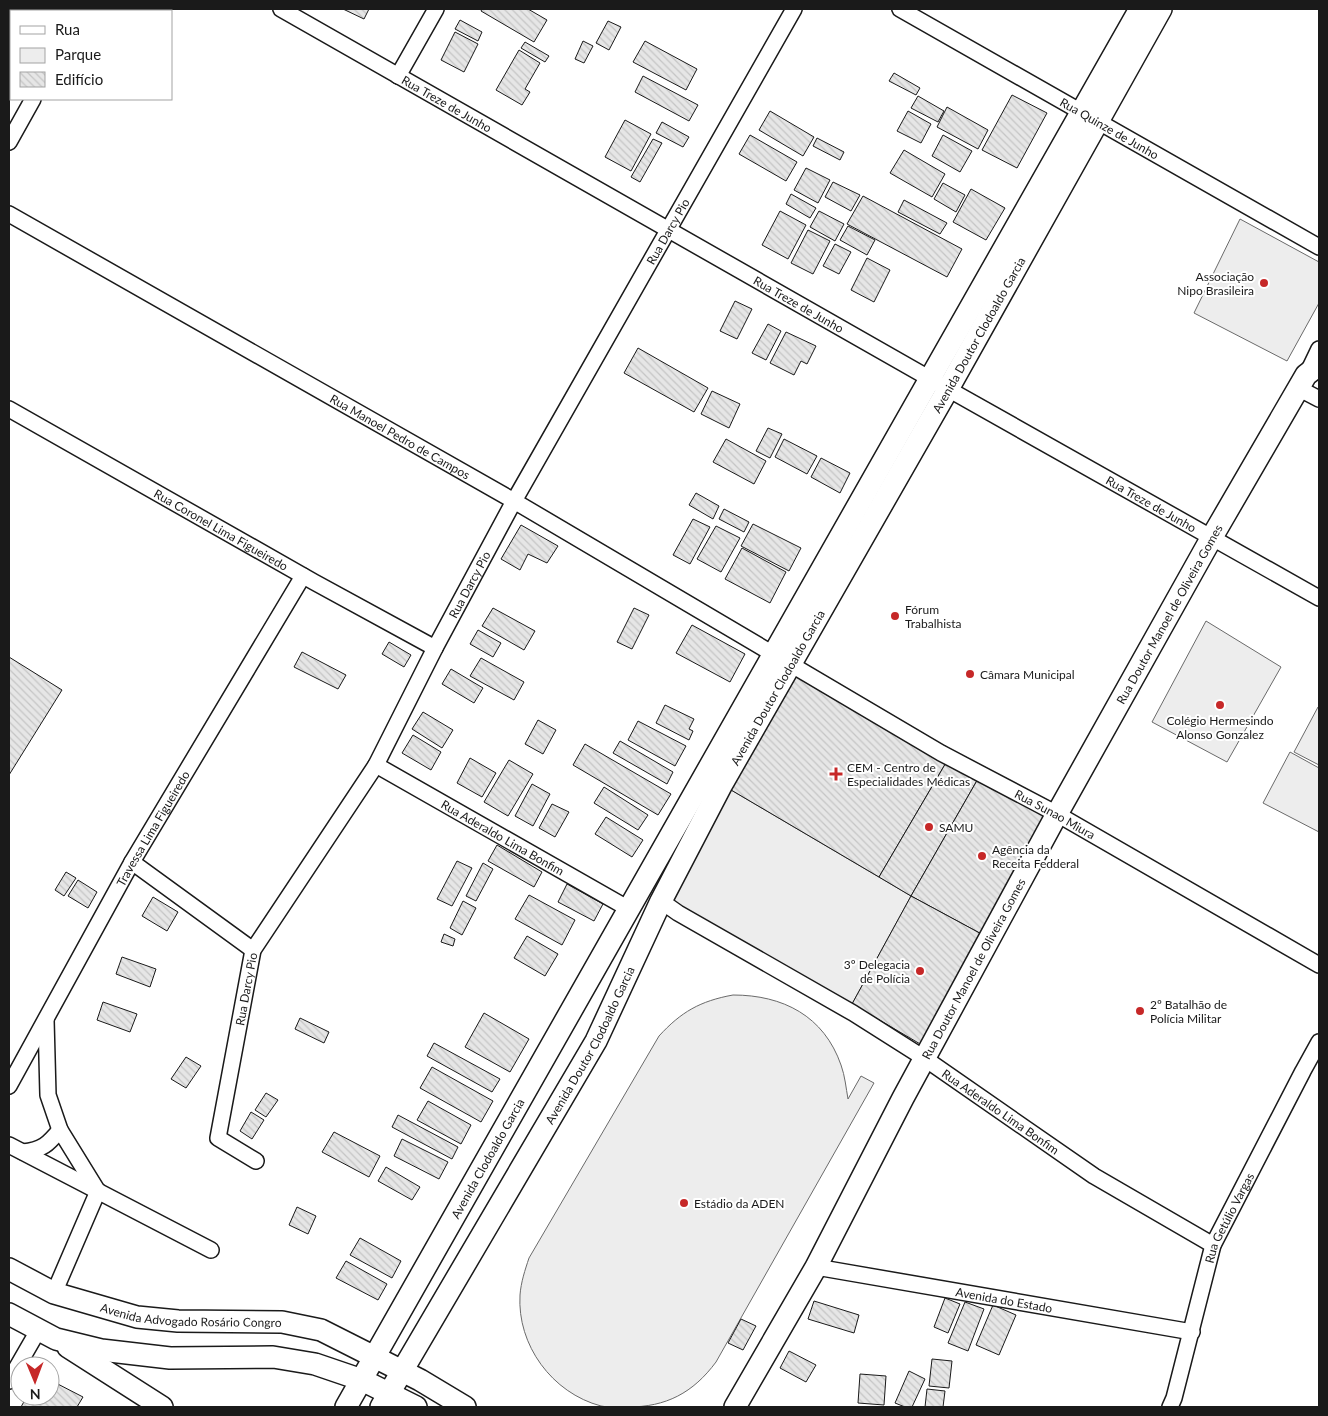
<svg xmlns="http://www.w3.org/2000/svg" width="1328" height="1416" font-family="Lato,sans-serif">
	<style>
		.green { fill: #ededed; stroke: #6a6a6a }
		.building { fill: url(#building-back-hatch); stroke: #1a1a1a }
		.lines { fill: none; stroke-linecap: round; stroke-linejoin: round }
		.street-casing { stroke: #1a1a1a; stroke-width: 18 }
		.secondary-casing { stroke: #1a1a1a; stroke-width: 24 }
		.street { stroke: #fff; stroke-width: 15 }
		.secondary { stroke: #fff; stroke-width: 21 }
		.poi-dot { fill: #c62828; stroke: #fff; stroke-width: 2 }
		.labels { text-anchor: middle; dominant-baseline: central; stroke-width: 4; stroke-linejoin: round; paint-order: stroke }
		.street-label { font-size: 12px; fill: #1a1a1a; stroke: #fff }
		.poi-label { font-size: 12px; fill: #1a1a1a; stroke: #fff; text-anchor: start }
	</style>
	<defs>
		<pattern id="building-back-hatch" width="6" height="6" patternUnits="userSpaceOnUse" patternTransform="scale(1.25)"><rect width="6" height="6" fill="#e6e6e6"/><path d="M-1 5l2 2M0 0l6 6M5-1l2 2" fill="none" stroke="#c5c5c5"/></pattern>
	</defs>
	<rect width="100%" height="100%" fill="#fff"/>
	<!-- green -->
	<g class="green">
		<polygon points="1240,219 1319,262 1319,303 1287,361 1194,313"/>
		<polygon points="1206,621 1281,667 1227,762 1152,722"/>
		<polygon points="1318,707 1319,708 1319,765 1294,752"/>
		<polygon points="1290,752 1319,768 1319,832 1263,803"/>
		<polygon points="726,787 911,896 852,1004 681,908 669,898"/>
		<path d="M733,995C783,995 824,1016 841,1065C845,1076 846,1088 848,1099L861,1076L874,1083L716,1362C693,1393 666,1407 628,1407C619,1407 610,1408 601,1406C552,1393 517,1345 520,1295C521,1282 525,1270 529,1258L659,1036C681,1012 700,1001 733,995Z"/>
	</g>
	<!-- building -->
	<g class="building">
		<polygon points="343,9 369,9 364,19"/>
		<polygon points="482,9 528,9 547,20 534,42 481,11"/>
		<polygon points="460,20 482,32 478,41 455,29"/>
		<polygon points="608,21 621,27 609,50 596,43"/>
		<polygon points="455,32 478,44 464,72 441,60"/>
		<polygon points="583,41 593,46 584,63 575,59"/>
		<polygon points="645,41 697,69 686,90 633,62"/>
		<polygon points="525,42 549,56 545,62 521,48"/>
		<polygon points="519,50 540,63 525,89 530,92 522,105 496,90"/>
		<polygon points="894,73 920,88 916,95 889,81"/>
		<polygon points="643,76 698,105 689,121 635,92"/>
		<polygon points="1012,95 1047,113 1017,168 982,150"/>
		<polygon points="918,96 944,111 938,122 911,108"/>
		<polygon points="947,107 988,130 978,149 937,127"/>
		<polygon points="770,111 814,137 803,156 759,130"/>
		<polygon points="908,111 931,124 921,143 897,131"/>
		<polygon points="625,120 651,134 631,171 605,157"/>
		<polygon points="662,122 689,137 683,147 656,133"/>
		<polygon points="750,135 797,162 786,181 739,154"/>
		<polygon points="943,135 972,151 960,172 932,156"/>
		<polygon points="817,138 844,152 840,160 813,146"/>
		<polygon points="653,139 662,143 640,182 631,177"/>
		<polygon points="904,150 945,174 932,197 890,173"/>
		<polygon points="806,168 830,180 818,203 794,190"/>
		<polygon points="833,182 860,195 851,211 825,197"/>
		<polygon points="943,183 965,195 956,212 934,199"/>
		<polygon points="971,189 1005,208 986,240 953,222"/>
		<polygon points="791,194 816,208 810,218 786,204"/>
		<polygon points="863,196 962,249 947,277 847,224"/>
		<polygon points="904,200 947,223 940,234 898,212"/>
		<polygon points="780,211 806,225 788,259 762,245"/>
		<polygon points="819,211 844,224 835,241 810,227"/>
		<polygon points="848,226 875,240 867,255 840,240"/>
		<polygon points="808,230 830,241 813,274 791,263"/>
		<polygon points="835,244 851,252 839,274 823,266"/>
		<polygon points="867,258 890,270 874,302 851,290"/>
		<polygon points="735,301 752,309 737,339 720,331"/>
		<polygon points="768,324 781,331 766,360 752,353"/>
		<polygon points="786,332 816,346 807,364 801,361 794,375 770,363"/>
		<polygon points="638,348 708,388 694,412 624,373"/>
		<polygon points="712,391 740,404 729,428 701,414"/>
		<polygon points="768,428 782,434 770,458 756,451"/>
		<polygon points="726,439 766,461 754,484 713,462"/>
		<polygon points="784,439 817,456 807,474 775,457"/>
		<polygon points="821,458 850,473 840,493 811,477"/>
		<polygon points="696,493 719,506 713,519 689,505"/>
		<polygon points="724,509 749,522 744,532 719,519"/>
		<polygon points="693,519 710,527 690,564 673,555"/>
		<polygon points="753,524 801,548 789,571 741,546"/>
		<polygon points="521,525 558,546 547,563 528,554 520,570 501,559"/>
		<polygon points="716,526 740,538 721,572 697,559"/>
		<polygon points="742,548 786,572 770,603 725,579"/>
		<polygon points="493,608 535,631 524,650 482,626"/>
		<polygon points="634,608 649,615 632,649 617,642"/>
		<polygon points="692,625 745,654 730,682 676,653"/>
		<polygon points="478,630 501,643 493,657 470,644"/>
		<polygon points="389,642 411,655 404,667 382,654"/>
		<polygon points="302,652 346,675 338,689 294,667"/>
		<polygon points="9,657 62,690 9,775"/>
		<polygon points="481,658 524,682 514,700 470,676"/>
		<polygon points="451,669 483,688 474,703 442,684"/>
		<polygon points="792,670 947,761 879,877 726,787"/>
		<polygon points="665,705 694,719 689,729 693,731 689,740 656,723"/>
		<polygon points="423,712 453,730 442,748 412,729"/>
		<polygon points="538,720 556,730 543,754 525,744"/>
		<polygon points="638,721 686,746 675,766 628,740"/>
		<polygon points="413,735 441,752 431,770 402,753"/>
		<polygon points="620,741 673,772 667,784 613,753"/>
		<polygon points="585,744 671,794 658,815 573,765"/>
		<polygon points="470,758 496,773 482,797 457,783"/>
		<polygon points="509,760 533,774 508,816 484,802"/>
		<polygon points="947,761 979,777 911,896 879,877"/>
		<polygon points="979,777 1053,816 987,937 911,896"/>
		<polygon points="532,784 550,794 533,826 515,816"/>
		<polygon points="604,787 648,815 638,830 594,803"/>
		<polygon points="552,804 569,812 555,837 539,828"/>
		<polygon points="606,817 643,840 632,857 595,834"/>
		<polygon points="497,845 542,872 534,887 488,861"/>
		<polygon points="457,861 472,868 452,906 437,899"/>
		<polygon points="483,863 493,869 476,901 466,896"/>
		<polygon points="66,872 76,878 64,896 55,890"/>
		<polygon points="78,880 97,892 88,908 68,896"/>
		<polygon points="567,884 603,904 594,921 558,902"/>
		<polygon points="529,895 575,920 562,945 515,919"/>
		<polygon points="911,896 987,937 927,1048 852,1004"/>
		<polygon points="153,897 178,912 167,931 142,916"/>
		<polygon points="463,901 476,908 462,935 450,928"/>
		<polygon points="444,934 455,939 453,946 441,942"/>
		<polygon points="527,936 558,954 545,976 514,958"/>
		<polygon points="122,957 156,969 150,987 116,974"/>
		<polygon points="103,1002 137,1014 130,1032 97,1020"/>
		<polygon points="484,1013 529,1039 510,1072 465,1047"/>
		<polygon points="300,1018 329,1032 324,1043 295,1029"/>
		<polygon points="434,1043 500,1079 492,1092 427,1056"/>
		<polygon points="186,1057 201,1066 186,1088 171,1079"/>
		<polygon points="432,1067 493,1101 481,1122 420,1088"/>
		<polygon points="266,1093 278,1100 266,1117 255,1110"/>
		<polygon points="428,1101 471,1125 461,1144 417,1120"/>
		<polygon points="251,1112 264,1120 252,1139 240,1131"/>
		<polygon points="398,1115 458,1147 452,1159 392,1127"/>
		<polygon points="334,1132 380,1156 369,1177 322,1152"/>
		<polygon points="402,1139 448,1162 439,1179 394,1156"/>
		<polygon points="386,1167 420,1187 412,1200 378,1181"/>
		<polygon points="297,1207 316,1216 308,1234 289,1225"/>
		<polygon points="360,1238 401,1261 392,1278 350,1255"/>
		<polygon points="346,1261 387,1284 378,1300 336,1278"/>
		<polygon points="945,1298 960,1304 948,1333 934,1327"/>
		<polygon points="814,1301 859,1315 854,1333 808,1319"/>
		<polygon points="965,1302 984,1309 968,1351 948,1343"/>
		<polygon points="993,1305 1016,1315 999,1355 976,1345"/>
		<polygon points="741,1319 756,1326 743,1350 728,1343"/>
		<polygon points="789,1351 816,1365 806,1382 780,1368"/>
		<polygon points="932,1359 952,1361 949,1388 929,1386"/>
		<polygon points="909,1371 925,1379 912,1407 905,1407 895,1403"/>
		<polygon points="860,1374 886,1376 884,1405 858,1403"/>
		<polygon points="50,1380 83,1397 77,1407 21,1407 27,1396 50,1396"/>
		<polygon points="927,1389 945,1391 943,1407 925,1407"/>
	</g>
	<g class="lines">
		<defs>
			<g id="street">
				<path id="s1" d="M281,9L948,389L1319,598"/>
				<path id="s2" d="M900,9L1319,247"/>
				<polyline points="83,11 85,9"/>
				<polyline points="398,76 436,9"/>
				<polyline points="9,142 33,99"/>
				<path id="s3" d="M9,214L514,501L941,753L1057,814L1319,965"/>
				<polyline points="1308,372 1319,349"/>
				<polyline points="1298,388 1319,399"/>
				<path id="s4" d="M9,409L314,582L435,648"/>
				<path id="s5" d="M376,765L629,909"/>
				<polyline points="132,862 253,950"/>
				<path id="s6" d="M661,901L678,913L853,1013L924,1058L1094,1176L1213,1245"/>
				<polyline points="46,1020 48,1095 60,1130 97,1190"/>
				<path id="s7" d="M9,1086L132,862L303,576"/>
				<polyline points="9,1145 211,1250"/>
				<path d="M23,1152C43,1150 48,1144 60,1130"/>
				<path id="s8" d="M256,1161L218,1138L253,950L376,765L435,648L514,501L794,9"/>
				<path id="s9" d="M816,1267L1192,1332"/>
				<polyline points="54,1293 98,1191"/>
				<polyline points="9,1381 39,1329"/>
				<path id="s10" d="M1170,1407L1174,1398L1213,1245L1303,1071L1319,1042"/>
			</g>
			<g id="secondary">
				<path id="s11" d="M9,1269L54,1293L137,1317L178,1321L282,1322L321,1330L420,1380L465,1407"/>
				<polyline points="9,1314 56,1339 101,1350 170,1358 273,1357 315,1364 362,1380 416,1407"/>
				<polyline points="68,1347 162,1407"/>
				<path id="s12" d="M346,1407L1140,9"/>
				<path id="s13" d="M381,1407L596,1041L661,901L722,784L948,389L1161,9"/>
				<path id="s14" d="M735,1407L816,1267L903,1098L1057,814L1212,537L1306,375L1319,365"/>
			</g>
		</defs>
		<!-- street casing -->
		<use href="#street" class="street-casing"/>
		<!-- secondary casing -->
		<use href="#secondary" class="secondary-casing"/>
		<!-- street -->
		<use href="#street" class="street"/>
		<!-- secondary -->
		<use href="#secondary" class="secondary"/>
	</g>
	<!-- markers -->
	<g class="poi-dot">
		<circle cx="1264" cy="283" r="5"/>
		<circle cx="895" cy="616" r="5"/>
		<circle cx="970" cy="674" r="5"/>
		<circle cx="1220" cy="705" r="5"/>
		<path d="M833.5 766.5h5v5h5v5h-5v5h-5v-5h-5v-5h5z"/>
		<circle cx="929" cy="827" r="5"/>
		<circle cx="982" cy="856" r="5"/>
		<circle cx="920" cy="971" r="5"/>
		<circle cx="1140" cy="1011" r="5"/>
		<circle cx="684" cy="1203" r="5"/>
	</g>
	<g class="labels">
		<!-- street labels -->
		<g class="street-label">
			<text stroke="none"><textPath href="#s1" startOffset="191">Rua Treze de Junho</textPath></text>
			<text stroke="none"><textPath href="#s2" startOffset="241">Rua Quinze de Junho</textPath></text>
			<text stroke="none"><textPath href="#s8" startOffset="1066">Rua Darcy Pio</textPath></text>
			<text stroke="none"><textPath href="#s1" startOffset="596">Rua Treze de Junho</textPath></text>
			<text stroke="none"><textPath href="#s13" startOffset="1228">Avenida Doutor Clodoaldo Garcia</textPath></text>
			<text stroke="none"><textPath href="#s3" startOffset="450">Rua Manoel Pedro de Campos</textPath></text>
			<text stroke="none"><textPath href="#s1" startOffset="1001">Rua Treze de Junho</textPath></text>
			<text stroke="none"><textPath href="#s4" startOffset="244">Rua Coronel Lima Figueiredo</textPath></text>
			<text stroke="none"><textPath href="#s8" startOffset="661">Rua Darcy Pio</textPath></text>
			<text stroke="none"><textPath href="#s14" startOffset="904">Rua Doutor Manoel de Oliveira Gomes</textPath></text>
			<text stroke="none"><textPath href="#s13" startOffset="822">Avenida Doutor Clodoaldo Garcia</textPath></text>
			<text stroke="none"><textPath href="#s3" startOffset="1206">Rua Sunao Miura</textPath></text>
			<text stroke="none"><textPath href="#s7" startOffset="295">Travessa Lima Figueiredo</textPath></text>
			<text stroke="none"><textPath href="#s5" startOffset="146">Rua Aderaldo Lima Bonfim</textPath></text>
			<text stroke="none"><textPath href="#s14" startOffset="499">Rua Doutor Manoel de Oliveira Gomes</textPath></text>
			<text stroke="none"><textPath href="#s8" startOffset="196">Rua Darcy Pio</textPath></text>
			<text stroke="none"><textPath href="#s13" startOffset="418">Avenida Doutor Clodoaldo Garcia</textPath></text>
			<text stroke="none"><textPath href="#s6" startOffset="400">Rua Aderaldo Lima Bonfim</textPath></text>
			<text stroke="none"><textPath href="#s12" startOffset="286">Avenida Clodoaldo Garcia</textPath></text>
			<text stroke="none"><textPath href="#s10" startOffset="199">Rua Getúlio Vargas</textPath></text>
			<text stroke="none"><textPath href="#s9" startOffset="191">Avenida do Estado</textPath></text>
			<text stroke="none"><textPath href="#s11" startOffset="191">Avenida Advogado Rosário Congro</textPath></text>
		</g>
		<!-- poi labels -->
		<g class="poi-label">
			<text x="1254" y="276" text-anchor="end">Associação<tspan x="1254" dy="14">Nipo Brasileira</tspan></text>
			<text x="905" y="609">Fórum<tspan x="905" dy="14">Trabalhista</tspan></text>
			<text x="980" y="674">Câmara Municipal</text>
			<text x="1220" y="720" text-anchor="middle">Colégio Hermesindo<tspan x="1220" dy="14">Alonso Gonzalez</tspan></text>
			<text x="847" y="767">CEM - Centro de<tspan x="847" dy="14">Especialidades Médicas</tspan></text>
			<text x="939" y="827">SAMU</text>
			<text x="992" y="849">Agência da<tspan x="992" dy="14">Receita Fedderal</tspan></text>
			<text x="910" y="964" text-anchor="end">3º Delegacia<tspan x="910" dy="14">de Polícia</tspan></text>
			<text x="1150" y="1004">2º Batalhão de<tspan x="1150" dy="14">Polícia Militar</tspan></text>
			<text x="694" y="1203">Estádio da ADEN</text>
		</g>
	</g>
	<!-- border -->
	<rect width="1328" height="1416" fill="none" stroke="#1a1a1a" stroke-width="20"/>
	<!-- legend -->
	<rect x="10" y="10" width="162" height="90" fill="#ffffff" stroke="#a3a3a3"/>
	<rect x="20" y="26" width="25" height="8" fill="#ffffff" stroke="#a3a3a3"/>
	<text x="55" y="35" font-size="15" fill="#1a1a1a">Rua</text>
	<rect x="20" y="48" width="25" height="15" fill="#ededed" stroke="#a3a3a3"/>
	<text x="55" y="60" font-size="15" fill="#1a1a1a">Parque</text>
	<rect x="20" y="72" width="25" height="15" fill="url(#building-back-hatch)" stroke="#a3a3a3"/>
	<text x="55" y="85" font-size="15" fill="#1a1a1a">Edifício</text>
	<!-- north arrow -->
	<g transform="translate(35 1381) rotate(179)"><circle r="24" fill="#ffffff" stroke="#a3a3a3"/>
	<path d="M0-4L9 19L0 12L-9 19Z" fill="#c62828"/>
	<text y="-8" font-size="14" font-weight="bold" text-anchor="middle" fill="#1a1a1a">N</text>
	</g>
</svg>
